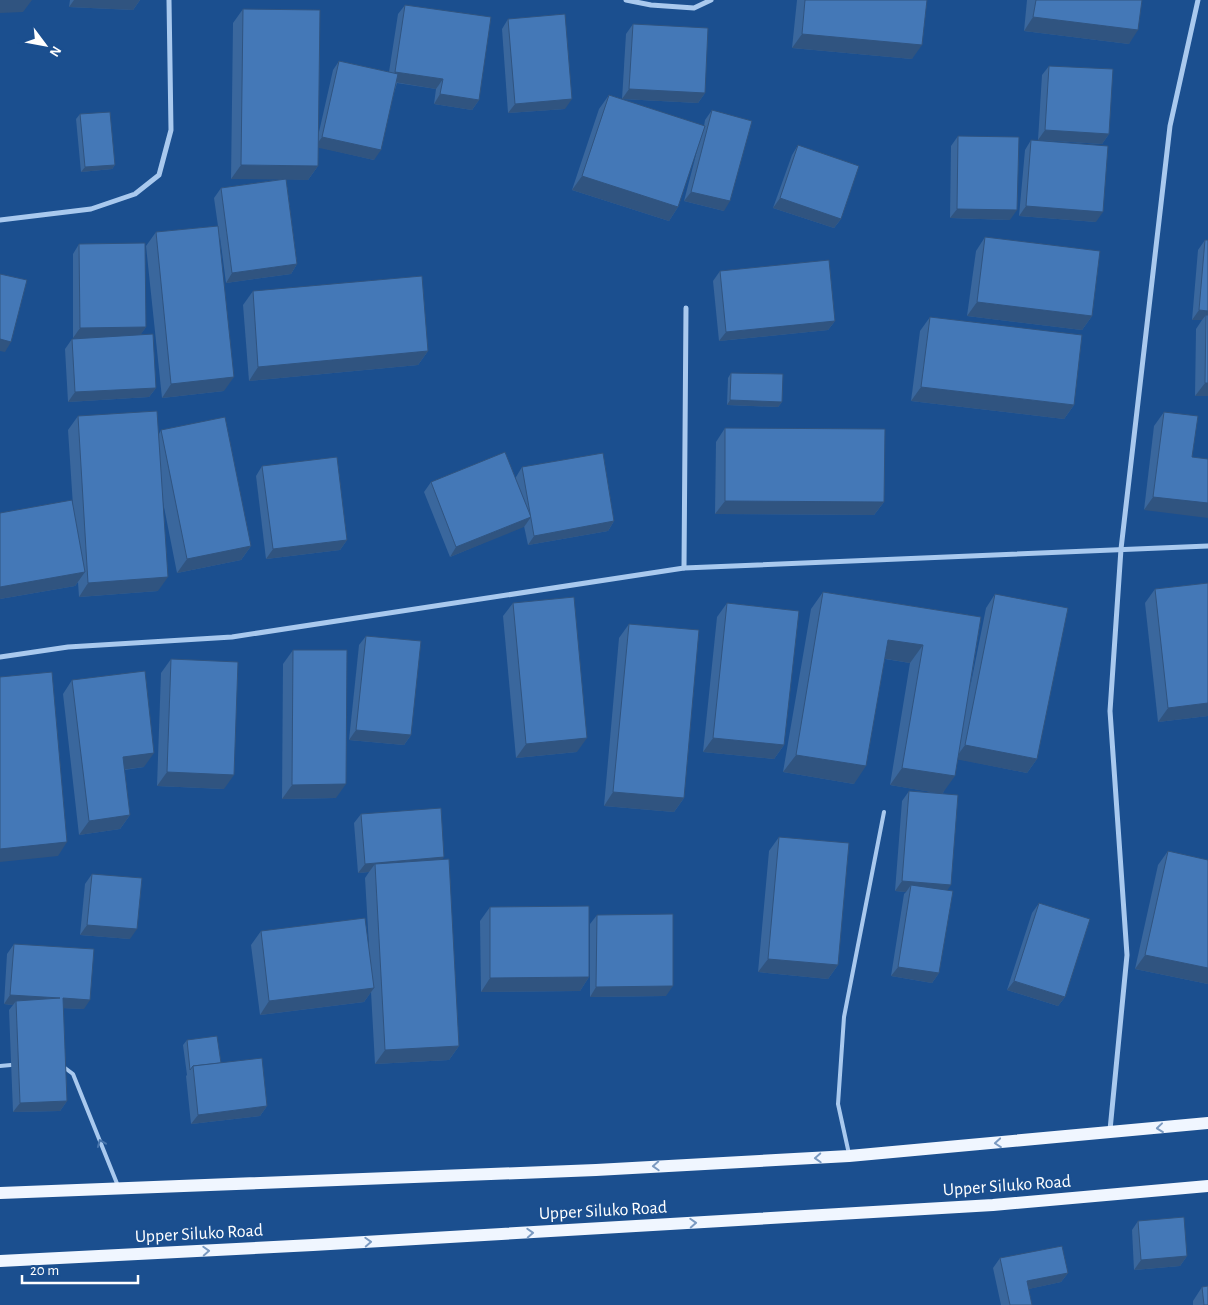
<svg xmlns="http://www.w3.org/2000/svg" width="1208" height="1305" font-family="'Alegreya Sans',sans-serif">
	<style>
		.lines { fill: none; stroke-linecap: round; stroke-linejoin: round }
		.service { stroke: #a9c9ee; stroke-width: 4 }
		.minor { stroke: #a9c9ee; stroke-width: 5 }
		.primary { stroke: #f0f6ff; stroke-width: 12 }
		.wall { fill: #3a679d }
		.shaded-wall { fill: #305480 }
		.building { fill: #4478b7; stroke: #305480 }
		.oneway { stroke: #7b9ac1 }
		.oneway2 { stroke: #4674ac }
		.labels { text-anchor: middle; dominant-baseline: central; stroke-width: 4; stroke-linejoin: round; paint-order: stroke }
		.street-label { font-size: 18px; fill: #fff; stroke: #1b4f8f }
	</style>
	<rect width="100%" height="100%" fill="#1b4f8f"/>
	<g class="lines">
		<!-- service -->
		<g class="service">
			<polyline points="61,1065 73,1074 118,1186"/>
			<polyline points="0,1066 11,1065"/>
			<polyline points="849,1154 838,1104 844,1017 884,812"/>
		</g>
		<!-- minor -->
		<g class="minor">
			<polyline points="626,0 651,5 694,8 711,0"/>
			<polyline points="0,220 91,209 135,194 159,175 171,130 169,0"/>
			<polyline points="684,568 686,308"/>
			<polyline points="0,657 68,647 232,637 684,568 1208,546"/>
			<polyline points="1110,1130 1127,955 1110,711 1121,549 1170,126 1198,0"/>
		</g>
		<!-- primary -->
		<g class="primary">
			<polyline points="0,1193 596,1170 849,1156 1208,1123"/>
			<polyline points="0,1261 313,1245 993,1205 1208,1186"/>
		</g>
	</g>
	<!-- wall -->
	<g class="wall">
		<polygon points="70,0 140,0 133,10 69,7"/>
		<polygon points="797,0 927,0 912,59 792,48"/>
		<polygon points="1027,0 1142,0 1129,44 1024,31"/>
		<polygon points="405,5 479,100 472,110 434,104 436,89 397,83 374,160 318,147 318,166 308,180 286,179 297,264 291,274 226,283 220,237 224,391 162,398 146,246 156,232 218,226 214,198 221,188 284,179 231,179 233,23 243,9 319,132 333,70 339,61 389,72 398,14"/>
		<polygon points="508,19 565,109 508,113 502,29"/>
		<polygon points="633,24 705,93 698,103 622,99 626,34"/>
		<polygon points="1049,66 1109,134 1102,144 1038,140 1042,75"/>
		<polygon points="609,95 704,126 705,120 712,110 724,211 684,201 699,143 678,207 669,221 572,190 599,109"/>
		<polygon points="80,114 115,165 112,169 81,172 76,119"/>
		<polygon points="958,136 1010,220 950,218 951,146"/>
		<polygon points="1031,140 1096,222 1019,216 1025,150"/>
		<polygon points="798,145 841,219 834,228 773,208 792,155"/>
		<polygon points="985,237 1092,316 1082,330 967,316 976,251"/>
		<polygon points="1205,240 1208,396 1195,396 1196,329 1202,320 1192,320 1198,250"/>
		<polygon points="79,244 146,327 140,335 156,388 149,397 68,402 65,349 72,339 99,337 73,338 73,254"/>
		<polygon points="720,271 835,321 828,330 719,341 713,281"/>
		<polygon points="253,291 428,351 418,365 249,381 243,305"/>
		<polygon points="930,317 1074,405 1064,419 911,401 920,331"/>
		<polygon points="731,373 782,402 778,407 727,405 728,378"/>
		<polygon points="1164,412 1192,457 1144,510 1154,426"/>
		<polygon points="78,416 159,434 161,430 251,546 241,560 177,573 163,502 158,591 79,597 78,582 75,586 0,599 0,513 73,506 68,430"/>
		<polygon points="725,428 884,502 874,515 715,514 716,442"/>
		<polygon points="262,466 347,540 340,550 266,559 256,476"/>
		<polygon points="522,467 614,521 608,531 528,545 524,526 450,557 424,492 431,482 516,481 516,477"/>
		<polygon points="1208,583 1208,716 1158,722 1145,603 1155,589"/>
		<polygon points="823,592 981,617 970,688 986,608 995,594 1037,759 1027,773 958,759 943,793 947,890 939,973 932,983 891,976 904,894 906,892 895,891 902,801 909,791 938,793 890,785 910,663 885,659 854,784 783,772 811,609"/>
		<polygon points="513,603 577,752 516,758 503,616"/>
		<polygon points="727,603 784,745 774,759 703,752 717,617"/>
		<polygon points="629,624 684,798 674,812 604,806 619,638"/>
		<polygon points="366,636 411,735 404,745 349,740 359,645"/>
		<polygon points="293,650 336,798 282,799 283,664"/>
		<polygon points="171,659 224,789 157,786 161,673"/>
		<polygon points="72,680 144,767 124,770 130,815 120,829 79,835 63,694"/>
		<polygon points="361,814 443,860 459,1046 449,1060 375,1064 371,992 364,1002 260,1015 251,945 261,931 369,946 365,878 369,872 358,873 354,823"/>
		<polygon points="779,837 838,965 828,979 758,972 769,851"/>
		<polygon points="1168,851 1208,984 1135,969 1158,865"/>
		<polygon points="92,874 130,939 80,935 85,884"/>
		<polygon points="1039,903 1065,997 1058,1006 1007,990 1032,913"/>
		<polygon points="490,907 589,977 580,991 481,992 480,921"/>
		<polygon points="597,915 666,996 590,997 590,924"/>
		<polygon points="14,944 84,1009 63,1008 67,1101 60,1111 13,1112 9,1010 13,1005 4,1004 7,954"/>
		<polygon points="187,1040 221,1063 267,1106 260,1116 191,1124 186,1076 187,1075 183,1045"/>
		<polygon points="1138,1221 1187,1256 1180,1266 1134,1270 1132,1230"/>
		<polygon points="1000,1258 1068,1273 1061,1282 1028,1289 1032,1305 1001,1305 993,1268"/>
		<polygon points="1202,1287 1208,1305 1193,1305 1193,1301"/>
	</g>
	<!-- shaded-wall -->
	<g class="shaded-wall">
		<polygon points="0,0 32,0 23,12 0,13"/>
		<polygon points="74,0 140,0 133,10 69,7"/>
		<polygon points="1033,17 1138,30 1129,44 1024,31"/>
		<polygon points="802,34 922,45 912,59 792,48"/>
		<polygon points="395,72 443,79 436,89 388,81"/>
		<polygon points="629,89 705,93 698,103 622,99"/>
		<polygon points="440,94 479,100 472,110 434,104"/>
		<polygon points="572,99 565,109 508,113 515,104"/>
		<polygon points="1045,130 1109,134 1102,144 1038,140"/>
		<polygon points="322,137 381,150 374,160 315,147"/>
		<polygon points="115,165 112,169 81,172 85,167"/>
		<polygon points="241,165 318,166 308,180 231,179"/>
		<polygon points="582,176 678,207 669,221 572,190"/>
		<polygon points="691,192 730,201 724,211 684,201"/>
		<polygon points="780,198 841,219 834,228 773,208"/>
		<polygon points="1026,206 1103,212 1096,222 1019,216"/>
		<polygon points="957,209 1017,210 1010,220 950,218"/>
		<polygon points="297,264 291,274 226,283 232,273"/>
		<polygon points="977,302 1092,316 1082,330 967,316"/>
		<polygon points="1199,310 1208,311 1208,321 1206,315 1202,320 1192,320"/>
		<polygon points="835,321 828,330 719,341 726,332"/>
		<polygon points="146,327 139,337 73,338 80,328"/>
		<polygon points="0,339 11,342 5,352 0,351"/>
		<polygon points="428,351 418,365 249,381 258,367"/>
		<polygon points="234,377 224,391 162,398 171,384"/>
		<polygon points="1205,383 1208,383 1208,396 1195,396"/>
		<polygon points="921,387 1074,405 1064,419 911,401"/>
		<polygon points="156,388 149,397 68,402 75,392"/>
		<polygon points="730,400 782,402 778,407 727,405"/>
		<polygon points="1153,497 1208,503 1208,518 1144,510"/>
		<polygon points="725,501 884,502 874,515 715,514"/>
		<polygon points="531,517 524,527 450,557 456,547"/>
		<polygon points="614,521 608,531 528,545 534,536"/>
		<polygon points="347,540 340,550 266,559 273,549"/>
		<polygon points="251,546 241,560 177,573 187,559"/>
		<polygon points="85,572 75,586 0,599 0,587"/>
		<polygon points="168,577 158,591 79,597 88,583"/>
		<polygon points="888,640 923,645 910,663 875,657"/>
		<polygon points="1208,703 1208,716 1158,722 1168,708"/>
		<polygon points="356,730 411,735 404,745 349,740"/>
		<polygon points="587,738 577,752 516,758 526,744"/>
		<polygon points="713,738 784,745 774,759 703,752"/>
		<polygon points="965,745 1037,759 1027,773 955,759"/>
		<polygon points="154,753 144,767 113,771 123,757"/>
		<polygon points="796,755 866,766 854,784 783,772"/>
		<polygon points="902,768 955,776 942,794 890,785"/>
		<polygon points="167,772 234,775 224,789 157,786"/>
		<polygon points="346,784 336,798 282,799 292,785"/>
		<polygon points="613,792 684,798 674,812 604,806"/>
		<polygon points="130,815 120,829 79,835 89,821"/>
		<polygon points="67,842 58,856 0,862 0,849"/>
		<polygon points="444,857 438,867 375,864 369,872 358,873 365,864"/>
		<polygon points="902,881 951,885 944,895 911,885 906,892 895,891"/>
		<polygon points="87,925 137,929 130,939 80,935"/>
		<polygon points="1145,955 1208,968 1208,984 1135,969"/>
		<polygon points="768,959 838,965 828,979 758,972"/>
		<polygon points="898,967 939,973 932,983 891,976"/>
		<polygon points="589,977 580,991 481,992 490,978"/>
		<polygon points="1014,981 1065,997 1058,1006 1007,990"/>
		<polygon points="673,986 666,996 590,997 596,987"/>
		<polygon points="374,988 364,1002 260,1015 269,1001"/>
		<polygon points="10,995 60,998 16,1001 13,1005 4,1004"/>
		<polygon points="63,998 90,1000 84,1009 56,1008"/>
		<polygon points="459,1046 449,1060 375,1064 385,1050"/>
		<polygon points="67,1101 60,1111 13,1112 20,1103"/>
		<polygon points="267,1106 260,1116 191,1124 198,1115"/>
		<polygon points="1187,1256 1180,1266 1134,1270 1141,1260"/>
		<polygon points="1068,1273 1061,1282 1020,1291 1027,1281"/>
	</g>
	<!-- building -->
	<g class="building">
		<polygon points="805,0 927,0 922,45 802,34"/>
		<polygon points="1036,0 1142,0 1138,30 1033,17"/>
		<polygon points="405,5 491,17 479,100 440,94 443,79 395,72"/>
		<polygon points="243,9 320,10 318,166 241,165"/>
		<polygon points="565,14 572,99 515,104 508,19"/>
		<polygon points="633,24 708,28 705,93 629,89"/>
		<polygon points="339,61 398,74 381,150 322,137"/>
		<polygon points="1049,66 1113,69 1109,134 1045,130"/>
		<polygon points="609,95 705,126 678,207 582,176"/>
		<polygon points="712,110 752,121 730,201 691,192"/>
		<polygon points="110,112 115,165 85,167 80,114"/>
		<polygon points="958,136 1019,137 1017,210 957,209"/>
		<polygon points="1031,140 1108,146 1103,212 1026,206"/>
		<polygon points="798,145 859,166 841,219 780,198"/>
		<polygon points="286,179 297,264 232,273 221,188"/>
		<polygon points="218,226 234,377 171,384 156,232"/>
		<polygon points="985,237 1100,251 1092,316 977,302"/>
		<polygon points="1205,240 1208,240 1208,311 1199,310"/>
		<polygon points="145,243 146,327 80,328 79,244"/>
		<polygon points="829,260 835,321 726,332 720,271"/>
		<polygon points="0,274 27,280 11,342 0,339"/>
		<polygon points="422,276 428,351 258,367 253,291"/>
		<polygon points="1206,315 1208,315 1208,383 1205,383"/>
		<polygon points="930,317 1082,335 1074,405 921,387"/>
		<polygon points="153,334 156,388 75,392 72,339"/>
		<polygon points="731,373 783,374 782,402 730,400"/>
		<polygon points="157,411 168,577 88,583 78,416"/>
		<polygon points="1164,412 1198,416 1192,457 1208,459 1208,503 1153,497"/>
		<polygon points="225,417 251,546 187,559 161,430"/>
		<polygon points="725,428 885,429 884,502 725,501"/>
		<polygon points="505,452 531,517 456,547 431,482"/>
		<polygon points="603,453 614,521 534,536 522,467"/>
		<polygon points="337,457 347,540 273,549 262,466"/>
		<polygon points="72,500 85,572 0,587 0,513"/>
		<polygon points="1208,583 1208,703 1168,708 1155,589"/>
		<polygon points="823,592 981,617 955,776 902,768 923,645 888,640 866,766 796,755"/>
		<polygon points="995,594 1068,608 1037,759 965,745"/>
		<polygon points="574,597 587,738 526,744 513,603"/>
		<polygon points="727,603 799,611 784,745 713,738"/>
		<polygon points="629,624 699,630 684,798 613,792"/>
		<polygon points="366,636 421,641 411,735 356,730"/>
		<polygon points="293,650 347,650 346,784 292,785"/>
		<polygon points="171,659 238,662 234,775 167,772"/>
		<polygon points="145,671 154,753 123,757 130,815 89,821 72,680"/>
		<polygon points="52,672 67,842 0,849 0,677"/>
		<polygon points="909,791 958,795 951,885 902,881"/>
		<polygon points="441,808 444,857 365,864 361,814"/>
		<polygon points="779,837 849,843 838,965 768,959"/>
		<polygon points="1168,851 1208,860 1208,968 1145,955"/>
		<polygon points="449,859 459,1046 385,1050 375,864"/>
		<polygon points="92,874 142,878 137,929 87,925"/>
		<polygon points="911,885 953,891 939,973 898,967"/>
		<polygon points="1039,903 1090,919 1065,997 1014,981"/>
		<polygon points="589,906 589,977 490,978 490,907"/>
		<polygon points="673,914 673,986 596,987 597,915"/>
		<polygon points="365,918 374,988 269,1001 261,931"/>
		<polygon points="14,944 94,949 90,1000 63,998 67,1101 20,1103 16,1001 60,998 10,995"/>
		<polygon points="217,1036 221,1063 193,1066 190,1070 187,1040"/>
		<polygon points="262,1058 267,1106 198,1115 193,1066"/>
		<polygon points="1184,1217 1187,1256 1141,1260 1138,1221"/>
		<polygon points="1062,1246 1068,1273 1027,1281 1032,1305 1010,1305 1000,1258"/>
		<polygon points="1208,1286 1208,1305 1204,1305 1202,1287"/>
	</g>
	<!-- one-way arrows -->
	<defs><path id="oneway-chevron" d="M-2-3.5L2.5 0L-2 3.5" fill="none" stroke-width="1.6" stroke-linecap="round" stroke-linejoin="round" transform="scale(1.25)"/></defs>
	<g class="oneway">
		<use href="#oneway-chevron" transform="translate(1160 1128) rotate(174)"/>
		<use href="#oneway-chevron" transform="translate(998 1143) rotate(175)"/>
		<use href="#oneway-chevron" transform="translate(818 1158) rotate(177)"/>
		<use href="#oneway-chevron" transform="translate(656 1166) rotate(177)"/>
		<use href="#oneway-chevron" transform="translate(693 1223) rotate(-3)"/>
		<use href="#oneway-chevron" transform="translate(530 1233) rotate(-3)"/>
		<use href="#oneway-chevron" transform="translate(368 1242) rotate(-3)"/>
		<use href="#oneway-chevron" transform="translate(206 1251) rotate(-3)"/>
	</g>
	<use class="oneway2" href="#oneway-chevron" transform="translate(101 1143) rotate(-112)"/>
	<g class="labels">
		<!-- street labels -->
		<g class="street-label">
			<text transform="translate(1007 1186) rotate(-4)">Upper Siluko Road</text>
			<text transform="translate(603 1211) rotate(-3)">Upper Siluko Road</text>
			<text transform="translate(199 1234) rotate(-3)">Upper Siluko Road</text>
		</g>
	</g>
	<!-- north arrow -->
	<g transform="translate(45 45) rotate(122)" stroke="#1b4f8f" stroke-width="4" paint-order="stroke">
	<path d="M0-4L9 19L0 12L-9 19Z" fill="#ffffff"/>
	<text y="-8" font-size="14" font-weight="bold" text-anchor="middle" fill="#ffffff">N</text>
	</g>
	<!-- scale -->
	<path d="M22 1275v8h116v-8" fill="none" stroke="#ffffff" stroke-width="2.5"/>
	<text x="30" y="1275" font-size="15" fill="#ffffff" stroke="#1b4f8f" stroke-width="4" paint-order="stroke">20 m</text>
</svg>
